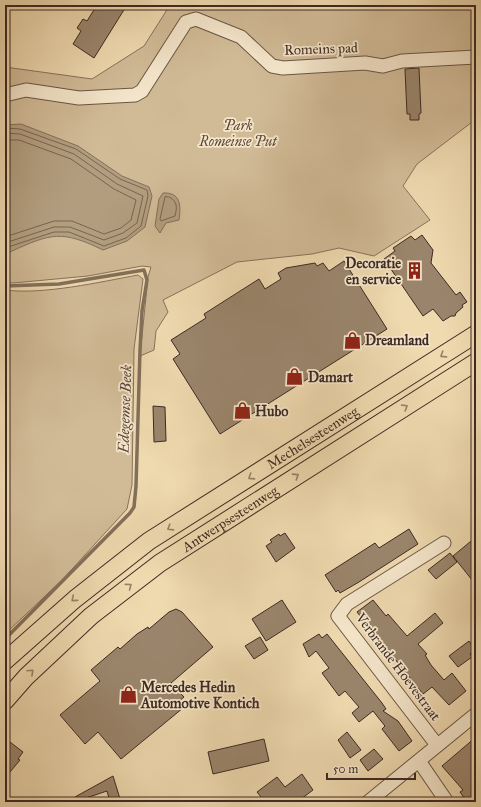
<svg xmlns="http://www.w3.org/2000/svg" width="481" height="807" font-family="'IM FELL Great Primer',serif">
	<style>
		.green { fill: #d1bb97; stroke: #87725d }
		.water { fill: #b29e7f; stroke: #83705a }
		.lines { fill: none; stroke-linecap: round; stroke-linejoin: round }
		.shore { stroke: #786451; stroke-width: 1 }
		.stream { stroke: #83705a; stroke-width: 3.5 }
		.building { fill: #9a856c; stroke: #3d2a23 }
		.minor-casing { stroke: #6a5646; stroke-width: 15 }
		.major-casing { stroke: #3d2a23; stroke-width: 19 }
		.minor { stroke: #f5e6cb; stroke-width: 13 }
		.major { stroke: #efd9af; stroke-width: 17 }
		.oneway { stroke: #968269 }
		.labels { text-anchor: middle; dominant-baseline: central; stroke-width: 3.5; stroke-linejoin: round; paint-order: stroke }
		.street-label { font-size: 14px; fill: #3d2a23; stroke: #f5e6cb }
		.park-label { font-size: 14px; font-style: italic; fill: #5b473a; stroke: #f5e6cb }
		.poi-label { font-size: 14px; font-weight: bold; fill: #3d2a23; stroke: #f5e6cb; text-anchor: start }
		.water-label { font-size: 15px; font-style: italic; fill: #5a473a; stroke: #f5e6cb }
	</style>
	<rect width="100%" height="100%" fill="#efd9af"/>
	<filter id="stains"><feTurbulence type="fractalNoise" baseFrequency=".005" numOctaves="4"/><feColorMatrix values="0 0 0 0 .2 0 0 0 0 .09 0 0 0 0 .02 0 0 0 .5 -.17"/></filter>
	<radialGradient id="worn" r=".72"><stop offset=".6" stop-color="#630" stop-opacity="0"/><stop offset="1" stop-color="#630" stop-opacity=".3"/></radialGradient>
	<!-- green -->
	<g class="green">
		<polygon points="170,5 476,5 476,119 417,164 403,186 430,220 374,256 339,248 312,254 237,262 163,300 168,312 156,331 154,350 140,356 148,277 151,267 142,266 88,276 13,283 5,282 5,67 92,79 144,46"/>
		<path d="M138,275L143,279L134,349L132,485L127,509L62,580L5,634V290C43,295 100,282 138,275Z"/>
	</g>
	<!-- water -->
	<g class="water">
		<path d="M21,124L78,146L122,176L149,187L152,196L145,227L127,241L103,250C62,230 51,233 10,252H5V125Z"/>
		<path d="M163,193C181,192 181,206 179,220L166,223L160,233L155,226L159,199Z"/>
	</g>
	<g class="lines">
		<!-- shore -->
		<g class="shore">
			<polyline points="5,128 20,129 76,149 120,179 147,190 148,196 141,226 126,238 104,246 69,232 54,232 5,248"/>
			<polyline points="5,133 20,134 74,154 117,184 143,196 137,223 123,233 104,240 70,227 54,227 5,243"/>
			<polyline points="5,140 19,140 71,159 114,189 136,200 131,220 121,228 104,234 72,221 54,221 5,237"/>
			<path d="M169,197C178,201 177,208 175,216L161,221L160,219L165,197Z"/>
		</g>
		<!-- stream -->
		<polyline class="stream" points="5,286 59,284 144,270 147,280 142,311 140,350 136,486 134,507 130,513 5,639"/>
	</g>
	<!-- building -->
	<g class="building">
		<polygon points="97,5 127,5 94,58 73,44 81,31 77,28 83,19 87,21"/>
		<polygon points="419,68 421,113 419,114 419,120 410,120 410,114 407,114 405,69"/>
		<polygon points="422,235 433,250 431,263 456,295 460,292 467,302 462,305 463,307 456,313 455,316 451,316 443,321 433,309 423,316 384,259 395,251 393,248 411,236 415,240"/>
		<polygon points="344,261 387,329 220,434 173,359 180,354 171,340 206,318 204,314 259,279 265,289 281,279 278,273 286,268 315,263 317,266 323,263 329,271"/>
		<polygon points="153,406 165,407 166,441 154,442"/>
		<polygon points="409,529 418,544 359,582 340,593 338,590 336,592 325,575 375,543 379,548"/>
		<polygon points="285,533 295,548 276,562 266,546 272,542 270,540 279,534 280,536"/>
		<polygon points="476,537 476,585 453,556"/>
		<polygon points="450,553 457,562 436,579 428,570"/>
		<polygon points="282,600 296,622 266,641 252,619"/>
		<polygon points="373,600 386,616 388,614 407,636 435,613 443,623 418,644 427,654 425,655 431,665 444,680 452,673 466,691 449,705 432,687 423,694 357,612"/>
		<polygon points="176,609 182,612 213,647 171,683 184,697 178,702 183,708 121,759 98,732 85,744 60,715 100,681 91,670 118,647 120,649 137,634 148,627 149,629 169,612"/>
		<polygon points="319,634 322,638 327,634 382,703 386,709 383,711 398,721 412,741 399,751 382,729 385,726 373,711 359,722 352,713 359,707 345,691 339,696 322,673 329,668 316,651 309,657 303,644"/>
		<polygon points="260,637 268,650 254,659 245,646"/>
		<polygon points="469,641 475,650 470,654 472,657 458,667 449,656"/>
		<polygon points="347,732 361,750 350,758 338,740"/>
		<polygon points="476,737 476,798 470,802 467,802 460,792 463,790 442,766"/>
		<polygon points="264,739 269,761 213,774 208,752"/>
		<polygon points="10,742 23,752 18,759 20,760 5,778 5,747"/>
		<polygon points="374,749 383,759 368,771 360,760"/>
		<polygon points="302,774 313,790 297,802 265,802 257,792 277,777 285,787"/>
		<polygon points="113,776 121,802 110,802 107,791 77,801 75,797"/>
	</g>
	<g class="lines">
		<defs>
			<g id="minor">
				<polyline points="5,95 26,90 79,98 135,95 142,91 186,22 196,19 241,37 272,66 283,68 365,63 383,66 402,61 476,57"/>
				<polyline points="437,745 338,616 347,604 444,543"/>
				<polyline points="419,761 447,802"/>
				<polyline points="368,802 476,714"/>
			</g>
			<g id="major">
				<path id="s1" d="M5,661L75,599L149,541L476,334"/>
				<path id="s2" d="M5,701L26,677L91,616L160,563L476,362"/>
			</g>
		</defs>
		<!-- minor casing -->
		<use href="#minor" class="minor-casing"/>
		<!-- major casing -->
		<use href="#major" class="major-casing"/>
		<!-- minor -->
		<use href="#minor" class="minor"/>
		<!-- major -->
		<use href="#major" class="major"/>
	</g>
	<!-- one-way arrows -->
	<defs><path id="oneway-chevron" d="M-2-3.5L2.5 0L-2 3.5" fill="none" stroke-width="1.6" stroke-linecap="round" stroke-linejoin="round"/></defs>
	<g class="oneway">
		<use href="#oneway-chevron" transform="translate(443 355) rotate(147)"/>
		<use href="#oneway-chevron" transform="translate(405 407) rotate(-32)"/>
		<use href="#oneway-chevron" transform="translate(296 476) rotate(-33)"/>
		<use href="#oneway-chevron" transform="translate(251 477) rotate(147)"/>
		<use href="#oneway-chevron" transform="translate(170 528) rotate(148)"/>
		<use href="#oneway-chevron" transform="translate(129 586) rotate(-37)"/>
		<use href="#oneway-chevron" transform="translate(74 599) rotate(139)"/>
		<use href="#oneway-chevron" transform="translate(31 672) rotate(-43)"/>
	</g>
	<!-- icons -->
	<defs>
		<symbol id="building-bare" viewBox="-9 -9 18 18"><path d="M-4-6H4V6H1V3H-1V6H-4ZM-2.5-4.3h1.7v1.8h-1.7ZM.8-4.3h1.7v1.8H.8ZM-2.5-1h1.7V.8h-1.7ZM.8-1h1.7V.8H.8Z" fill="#8f2418" stroke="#f5e6cb" stroke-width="2.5" paint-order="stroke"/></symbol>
		<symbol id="shop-bare" viewBox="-9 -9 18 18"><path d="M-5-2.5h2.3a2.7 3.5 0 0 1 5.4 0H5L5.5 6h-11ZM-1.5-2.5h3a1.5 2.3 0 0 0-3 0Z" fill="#8f2418" stroke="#f5e6cb" stroke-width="2.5" paint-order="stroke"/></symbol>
	</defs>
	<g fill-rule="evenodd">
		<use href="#building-bare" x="402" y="258" width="25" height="25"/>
		<use href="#shop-bare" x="340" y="328" width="25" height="25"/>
		<use href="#shop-bare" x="282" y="364" width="25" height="25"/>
		<use href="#shop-bare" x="230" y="398" width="25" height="25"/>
		<use href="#shop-bare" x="116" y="682" width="25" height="25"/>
	</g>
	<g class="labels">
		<!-- street labels -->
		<g class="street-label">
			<text transform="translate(321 49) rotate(-2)">Romeins pad</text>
			<text stroke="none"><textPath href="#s1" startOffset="381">Mechelsesteenweg</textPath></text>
			<text stroke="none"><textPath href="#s2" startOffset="291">Antwerpsesteenweg</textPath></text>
			<text transform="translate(398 667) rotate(53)">Verbrande Hoevestraat</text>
		</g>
		<!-- park labels -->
		<g class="park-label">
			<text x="238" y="125">Park<tspan x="238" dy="16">Romeinse Put</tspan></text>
		</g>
		<!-- poi labels -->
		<g class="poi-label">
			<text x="401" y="263" text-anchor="end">Decoratie<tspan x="401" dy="16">en service</tspan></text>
			<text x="365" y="340">Dreamland</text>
			<text x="308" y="377">Damart</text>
			<text x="255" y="411">Hubo</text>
			<text x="141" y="687">Mercedes Hedin<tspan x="141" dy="16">Automotive Kontich</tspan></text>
		</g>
		<!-- water labels -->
		<g class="water-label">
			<text transform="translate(125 409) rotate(-88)">Edegemse Beek</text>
		</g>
	</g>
	<!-- margin -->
	<rect width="481" height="807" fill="none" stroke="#efd9af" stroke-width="20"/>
	<rect x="6" y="6" width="469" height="795" fill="none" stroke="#3d2a23" stroke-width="2"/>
	<rect x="10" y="10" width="461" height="787" fill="none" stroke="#3d2a23"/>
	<!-- scale -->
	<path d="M327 773v6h88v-6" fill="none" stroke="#3d2a23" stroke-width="2"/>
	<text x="333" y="773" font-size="12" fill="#3d2a23" stroke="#f5e6cb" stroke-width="3" paint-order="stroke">50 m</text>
	<rect width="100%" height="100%" filter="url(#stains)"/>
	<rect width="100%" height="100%" fill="url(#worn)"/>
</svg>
